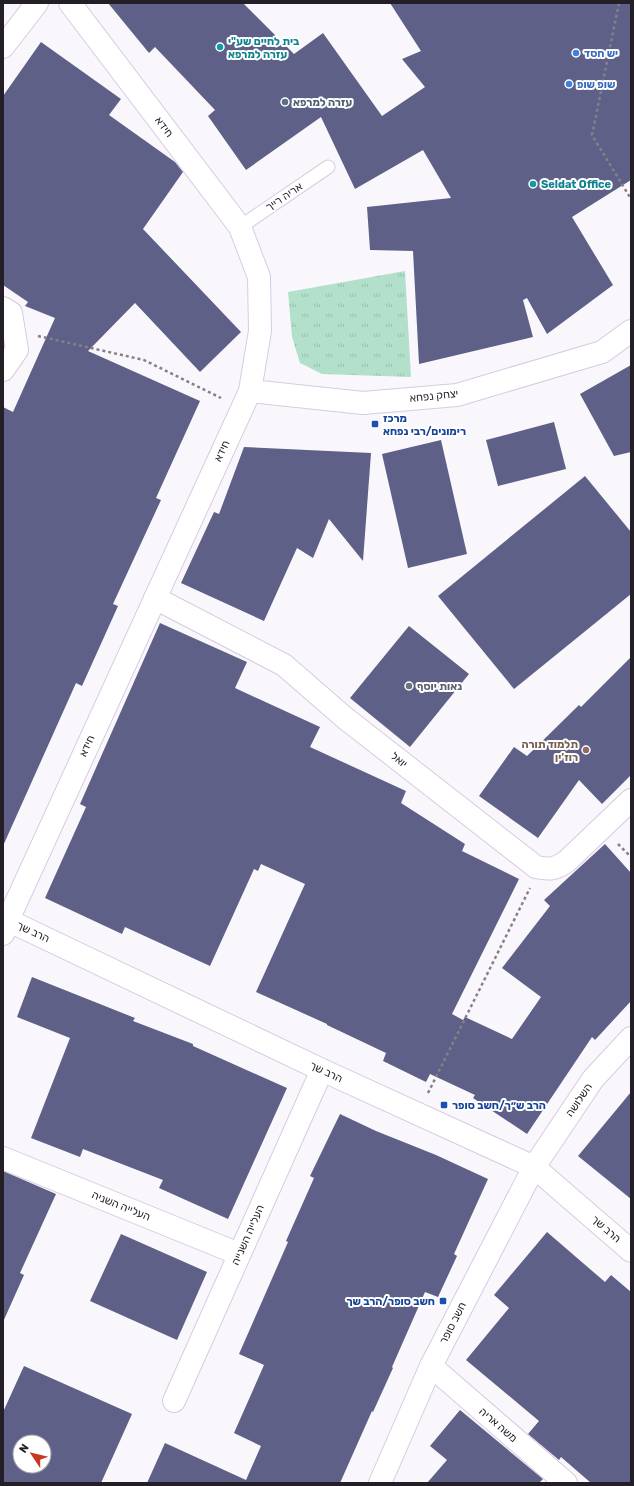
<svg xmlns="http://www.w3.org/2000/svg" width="634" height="1486" font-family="Rubik,'Noto Sans Hebrew',sans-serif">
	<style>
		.park { fill: url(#park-tufts) }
		.building { fill: #5f6087; fill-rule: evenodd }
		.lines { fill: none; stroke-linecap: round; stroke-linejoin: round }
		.service-casing { stroke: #d8cae2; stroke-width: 15 }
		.minor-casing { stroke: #d8cae2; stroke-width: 24 }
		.path { stroke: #858087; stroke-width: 2.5; stroke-dasharray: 3 3; stroke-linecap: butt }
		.service { stroke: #fff; stroke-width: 13 }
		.minor { stroke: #fff; stroke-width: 22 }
		.culture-dot { fill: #0f9aa8; stroke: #fff; stroke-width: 1.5 }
		.shop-dot { fill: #3f7fe0; stroke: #fff; stroke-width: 1.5 }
		.service-dot { fill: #5c6f8a; stroke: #fff; stroke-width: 1.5 }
		.transit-dot { fill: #1a4fb4; stroke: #fff; stroke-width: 1.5 }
		.worship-dot { fill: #6b7280; stroke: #fff; stroke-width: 1.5 }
		.education-dot { fill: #8d6e63; stroke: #fff; stroke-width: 1.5 }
		.labels { text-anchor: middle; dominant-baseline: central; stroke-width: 4; stroke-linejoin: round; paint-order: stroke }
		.culture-label { font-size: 11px; font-weight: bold; fill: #0d838f; stroke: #fff; text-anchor: start }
		.shop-label { font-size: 11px; font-weight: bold; fill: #366cbe; stroke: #fff; text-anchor: start }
		.service-label { font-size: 11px; font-weight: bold; fill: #4e5e75; stroke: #fff; text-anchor: start }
		.street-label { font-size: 11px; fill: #241e27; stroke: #fff }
		.transit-label { font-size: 11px; font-weight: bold; fill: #164399; stroke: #fff; text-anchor: start }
		.worship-label { font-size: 11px; font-weight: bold; fill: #5b616d; stroke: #fff; text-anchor: start }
		.education-label { font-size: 11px; font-weight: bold; fill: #785e54; stroke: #fff; text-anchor: end }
	</style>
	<defs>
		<pattern id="park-tufts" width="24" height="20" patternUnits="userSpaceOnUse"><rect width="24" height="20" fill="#b2e0ca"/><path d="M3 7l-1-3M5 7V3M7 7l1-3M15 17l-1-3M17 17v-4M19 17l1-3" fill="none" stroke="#99c0ae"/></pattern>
	</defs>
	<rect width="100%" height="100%" fill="#faf7fc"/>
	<!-- park -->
	<polygon class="park" points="405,271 411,377 322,374 300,363 292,337 288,292"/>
	<!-- building -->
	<g class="building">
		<polygon points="108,3 243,3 294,54 323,33 382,116 425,87 402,59 421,51 390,3 631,3 631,180 572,217 613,285 547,334 527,298 523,300 533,337 419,364 413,251 370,250 367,207 451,198 423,150 355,189 321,117 246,170 208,116 215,110 155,47 149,53"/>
		<polygon points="41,42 121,99 109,115 175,162 183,172 143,229 241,332 200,372 135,303 88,351 200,401 156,498 161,500 113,604 118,606 82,686 76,683 3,846 3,407 13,412 55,318 25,306 28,302 3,285 3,96"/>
		<polygon points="631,365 631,452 614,456 580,394"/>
		<polygon points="554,422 566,469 498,486 486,440"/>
		<polygon points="441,440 467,554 408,568 382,454"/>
		<polygon points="244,447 371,453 363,561 329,519 313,558 297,548 264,621 181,583 214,512 219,514"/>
		<polygon points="585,476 631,532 631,594 514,689 438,596"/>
		<polygon points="160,623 247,662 235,688 320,727 310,747 406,791 401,803 465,844 462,851 519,879 452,1014 463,1020 465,1017 512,1039 541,997 502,968 550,906 544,900 605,844 631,873 631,1001 595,1040 592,1037 527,1134 473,1098 475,1095 430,1074 426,1082 383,1061 386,1053 327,1025 327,1024 256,992 305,884 261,864 258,871 254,869 210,966 125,927 122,934 45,898 86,807 80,804"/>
		<polygon points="409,626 469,674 410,747 350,698"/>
		<polygon points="631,657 631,775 602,804 579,780 538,838 479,796 514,747 527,756 579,705 581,707"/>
		<polygon points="32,977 135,1018 133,1021 193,1044 193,1046 287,1088 228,1219 159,1188 163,1180 83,1149 80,1157 31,1138 70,1038 17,1017"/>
		<polygon points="631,1092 631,1199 578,1156"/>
		<polygon points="340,1114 376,1131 436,1155 488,1179 454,1254 457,1256 438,1297 425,1292 392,1367 393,1368 373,1412 372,1411 340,1483 147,1483 165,1443 246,1480 261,1446 234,1433 264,1365 239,1354 288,1242 286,1241 314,1178 310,1176"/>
		<polygon points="3,1171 56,1194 20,1273 24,1275 3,1322"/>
		<polygon points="547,1232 605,1282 611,1275 631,1292 631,1483 591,1483 561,1457 559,1460 528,1434 539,1421 466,1360 509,1308 494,1295"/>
		<polygon points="121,1234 207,1272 177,1340 90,1301"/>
		<path d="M24,1366L132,1414L101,1483H3V1412ZM20,1442H44V1466H20Z"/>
		<polygon points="460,1410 543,1479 539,1483 427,1483 447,1460 430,1446"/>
	</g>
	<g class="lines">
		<defs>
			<polyline id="service" points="240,227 328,167"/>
			<g id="minor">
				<polyline points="3,47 37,3"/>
				<polyline points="3,308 11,313 17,350 3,370"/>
				<polyline points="250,391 363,403 457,395 602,352 631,331"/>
				<path d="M155,598L284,665L345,718L536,867C550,870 556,869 567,861L631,800"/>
				<polyline points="3,918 322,1070 534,1167 631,1251"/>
				<polyline points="3,934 8,920 250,391 260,331 259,277 240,227 70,3"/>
				<polyline points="3,1158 239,1254"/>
				<polyline points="431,1366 566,1483"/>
				<polyline points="174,1401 322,1070"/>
				<polyline points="380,1483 431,1366 534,1167 593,1079 631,1038"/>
			</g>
		</defs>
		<!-- service casing -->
		<use href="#service" class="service-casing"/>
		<!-- minor casing -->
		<use href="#minor" class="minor-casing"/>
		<!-- path -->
		<g class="path">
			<polyline points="619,3 592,135 631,199"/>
			<polyline points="38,336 144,360 221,398"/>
			<polyline points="618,844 631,857"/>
			<polyline points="428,1093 530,888"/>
		</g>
		<!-- service -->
		<use href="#service" class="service"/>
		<!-- minor -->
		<use href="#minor" class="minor"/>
	</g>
	<!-- markers -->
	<g class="culture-dot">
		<circle cx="220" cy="47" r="4"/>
		<circle cx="533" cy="184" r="4"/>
	</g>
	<g class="shop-dot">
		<circle cx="576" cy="53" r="4"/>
		<circle cx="569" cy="84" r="4"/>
	</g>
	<circle class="service-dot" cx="285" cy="102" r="4"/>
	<g class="transit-dot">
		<rect x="371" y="420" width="8" height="8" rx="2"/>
		<rect x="440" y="1101" width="8" height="8" rx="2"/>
		<rect x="439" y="1297" width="8" height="8" rx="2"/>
	</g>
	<circle class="worship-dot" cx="409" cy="686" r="4"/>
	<circle class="education-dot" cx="586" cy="750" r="4"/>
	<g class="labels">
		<!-- culture labels -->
		<g class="culture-label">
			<text x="228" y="41">בית לחיים שע"י<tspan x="228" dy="13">עזרה למרפא</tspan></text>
			<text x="541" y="184">Seldat Office</text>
		</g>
		<!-- shop labels -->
		<g class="shop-label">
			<text x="584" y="53">יש חסד</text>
			<text x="577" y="84">שופ שופ</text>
		</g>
		<!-- service labels -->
		<g class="service-label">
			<text x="293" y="102">עזרה למרפא</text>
		</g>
		<!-- street labels -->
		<g class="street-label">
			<text transform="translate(164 127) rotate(53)">חידא</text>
			<text transform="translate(284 197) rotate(-34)">אריה רייך</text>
			<text transform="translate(434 396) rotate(-6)">יצחק נפחא</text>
			<text transform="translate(222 451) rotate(-65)">חידא</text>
			<text transform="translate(87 746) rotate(-66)">חידא</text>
			<text transform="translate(399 760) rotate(38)">יואל</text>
			<text transform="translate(33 932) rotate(25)">הרב שך</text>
			<text transform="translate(326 1072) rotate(25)">הרב שך</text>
			<text transform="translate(579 1100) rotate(-56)">השלושה</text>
			<text transform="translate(121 1206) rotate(22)">העלייה השניה</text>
			<text transform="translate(606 1229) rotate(41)">הרב שך</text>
			<text transform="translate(248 1235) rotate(-66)">העלייה השנייה</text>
			<text transform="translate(453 1323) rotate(-63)">חשב סופר</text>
			<text transform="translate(498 1425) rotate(41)">משה אריה</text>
		</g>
		<!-- transit labels -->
		<g class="transit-label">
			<text x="383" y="418">מרכז<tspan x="383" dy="13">רימונים/רבי נפחא</tspan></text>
			<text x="452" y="1105">הרב ש״ך/חשב סופר</text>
			<text x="435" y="1301" text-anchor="end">חשב סופר/הרב שך</text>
		</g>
		<!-- worship labels -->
		<g class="worship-label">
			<text x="417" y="686">נאות יוסף</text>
		</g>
		<!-- education labels -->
		<g class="education-label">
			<text x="578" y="744">תלמוד תורה<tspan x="578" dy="13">רוז’ין</tspan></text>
		</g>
	</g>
	<!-- border -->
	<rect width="634" height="1486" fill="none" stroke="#241e27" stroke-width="8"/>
	<!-- north arrow -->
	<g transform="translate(32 1454) rotate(305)"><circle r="19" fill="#ffffff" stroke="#a7a5a9"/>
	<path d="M0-3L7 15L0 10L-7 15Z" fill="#c53a21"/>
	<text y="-6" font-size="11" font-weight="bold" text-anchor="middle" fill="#241e27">N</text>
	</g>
</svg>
